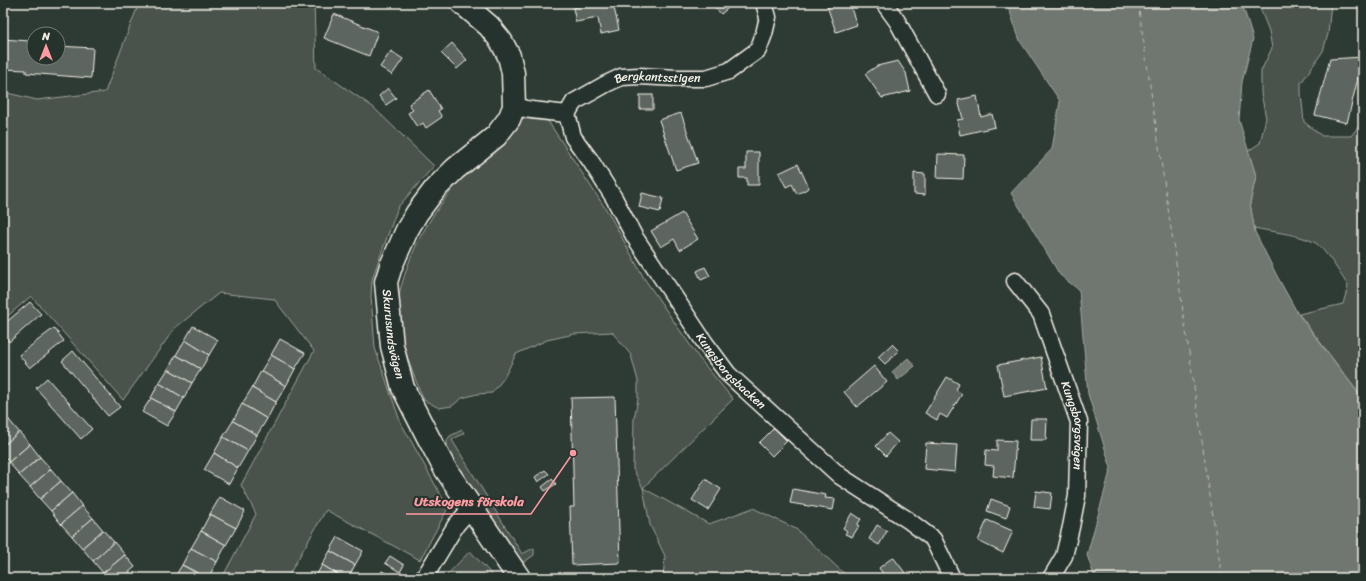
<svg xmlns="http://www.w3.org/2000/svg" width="1366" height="581" font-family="Sriracha,sans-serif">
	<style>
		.green { fill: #48524c; stroke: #9ea29a }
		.water { fill: #6f7770; stroke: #a4a8a0 }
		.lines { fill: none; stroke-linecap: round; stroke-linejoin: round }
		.ferry { stroke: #b8bab2; stroke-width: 1; stroke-dasharray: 5 4; stroke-linecap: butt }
		.building { fill: #5c655e; stroke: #f4f1e8 }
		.street-casing { stroke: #f4f1e8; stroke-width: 19 }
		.secondary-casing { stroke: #f4f1e8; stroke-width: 25 }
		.street { stroke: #26332d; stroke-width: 16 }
		.secondary { stroke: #26332d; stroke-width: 22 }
		.labels { text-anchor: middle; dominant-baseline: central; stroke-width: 4; stroke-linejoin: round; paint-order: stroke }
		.street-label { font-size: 12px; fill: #f4f1e8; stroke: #26332d }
		.leader { fill: none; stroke: #ff9aa2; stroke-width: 1.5 }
		.callout-dot { fill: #ff9aa2; stroke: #26332d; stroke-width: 1.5 }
		.callout-label { font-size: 13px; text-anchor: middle; font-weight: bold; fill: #ff9aa2; stroke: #26332d; stroke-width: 4; stroke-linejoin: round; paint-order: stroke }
	</style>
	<rect width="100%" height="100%" fill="#2e3b34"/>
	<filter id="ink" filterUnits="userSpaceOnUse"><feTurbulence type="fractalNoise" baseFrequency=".025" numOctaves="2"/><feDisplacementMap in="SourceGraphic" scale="8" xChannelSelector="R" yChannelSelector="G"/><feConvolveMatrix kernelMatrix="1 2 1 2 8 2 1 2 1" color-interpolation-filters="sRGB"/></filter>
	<g filter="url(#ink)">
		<!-- green -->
		<g class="green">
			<polygon points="139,3 314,3 316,68 373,107 434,166 398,207 377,265 372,280 371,296 375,348 400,421 448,508 420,560 326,510 287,578 222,578 256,514 241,485 314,351 274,299 219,293 175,328 123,400 31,296 3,320 3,92 37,100 105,92"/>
			<path d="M1258,3H1331L1328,34L1323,51L1301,83V93L1304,122L1322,136H1351L1363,121V399L1299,314L1343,304L1348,286C1342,276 1324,247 1314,242C1297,234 1273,232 1254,228L1250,203L1256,176L1248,151L1260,143L1266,118L1261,93V71L1272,48L1269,31Z"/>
			<path d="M518,118L548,121L609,214L644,278L699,358L733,399L643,488L709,524L753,508L796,529L849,578H663L665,556L650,525L643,488L633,469L634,418L638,399V381L631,355L612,332L574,334L547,340L516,354L504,378L492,393L477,394L462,398L452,406L439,408L424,400C412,372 399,341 398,310C397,297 402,283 406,271C426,209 474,164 518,118Z"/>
			<polygon points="462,430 464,433 452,440 522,554 534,548 534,555 524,562 513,556 453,465 447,447 447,440 450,436"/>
			<polygon points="470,551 495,578 444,578"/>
		</g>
		<!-- water -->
		<g class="water">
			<polygon points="1007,3 1242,3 1253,39 1242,82 1239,120 1256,176 1250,203 1255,232 1276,274 1298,314 1363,399 1363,578 1095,578 1087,555 1111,468 1088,394 1079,290 1060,275 1011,193 1052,149 1060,101 1020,41"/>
			<polygon points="908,358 915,366 898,380 892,372"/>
		</g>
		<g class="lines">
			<!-- ferry -->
			<polyline class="ferry" points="1138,3 1222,578"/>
		</g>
		<!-- building -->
		<g class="building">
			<polygon points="593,3 613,3 619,30 601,34 598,18 576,22 573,8"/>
			<polygon points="711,3 734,3 721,14"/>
			<polygon points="826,3 849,3 857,25 836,32"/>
			<polygon points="334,14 378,32 369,56 324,38"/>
			<polygon points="3,39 29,41 29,44 34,44 34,58 58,58 58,46 93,48 91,78 26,73 26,70 3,69"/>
			<polygon points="452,43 467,60 457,69 441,53"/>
			<polygon points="391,51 403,59 392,75 380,67"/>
			<polygon points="1363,57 1347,123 1315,115 1330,59"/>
			<polygon points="898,61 906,73 910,91 882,98 865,74 877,66"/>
			<polygon points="388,88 396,98 386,105 379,96"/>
			<polygon points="429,90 441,109 438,111 442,117 426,128 423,123 417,127 408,113 413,110 409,104"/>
			<rect x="640" y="95" width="13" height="14"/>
			<polygon points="977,96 981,117 992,114 995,127 960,135 957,120 963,119 958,100"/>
			<polygon points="681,113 698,163 676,170 659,120"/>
			<polygon points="746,152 759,152 759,185 747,185 747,178 739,178 739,169 746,169"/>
			<polygon points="938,154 964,155 963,179 937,178"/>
			<polygon points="798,164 809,188 797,194 792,184 786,187 779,173"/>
			<polygon points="914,173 925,174 925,195 914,194"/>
			<polygon points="642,193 663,198 660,212 639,207"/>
			<polygon points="682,213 698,239 680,250 674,239 661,247 651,231"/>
			<polygon points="705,267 710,276 701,280 697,271"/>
			<polygon points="30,302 41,314 9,342 3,335 3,325"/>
			<polygon points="193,326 218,340 209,355 185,340"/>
			<polygon points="54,328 64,341 30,368 19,355"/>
			<polygon points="280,339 305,353 295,369 271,355"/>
			<polygon points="185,340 209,355 201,369 176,355"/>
			<polygon points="892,344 899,351 885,364 878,357"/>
			<polygon points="73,351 120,407 108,416 62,361"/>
			<polygon points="176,355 201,369 192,383 168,369"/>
			<polygon points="271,355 295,369 286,386 261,371"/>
			<polygon points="1041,357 1047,388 1004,396 998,365"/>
			<polygon points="874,366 887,382 857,407 844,392"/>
			<polygon points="168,369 192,383 184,398 159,383"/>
			<polygon points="261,371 286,386 276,402 252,388"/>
			<polygon points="947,377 959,384 956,390 962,394 947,418 940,414 937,420 925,413"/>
			<polygon points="47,378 92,429 81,439 36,388"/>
			<polygon points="159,383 184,398 176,412 151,398"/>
			<polygon points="252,388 276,402 267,419 242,404"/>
			<polygon points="615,397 620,563 572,565 570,507 574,507 571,398"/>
			<polygon points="151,398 176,412 167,426 142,412"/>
			<polygon points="242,404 267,419 257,435 233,421"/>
			<polygon points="3,413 9,420 3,425"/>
			<polygon points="1031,419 1047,419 1046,440 1030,440"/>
			<polygon points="9,420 19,432 3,446 3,425"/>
			<polygon points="233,421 257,435 248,451 223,437"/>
			<polygon points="774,428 787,441 772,456 759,443"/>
			<polygon points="19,432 30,444 9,462 3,456 3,446"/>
			<polygon points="888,433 898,442 886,456 876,446"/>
			<polygon points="223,437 248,451 238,468 214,453"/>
			<polygon points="997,440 1016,441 1013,478 993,476 994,466 985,465 986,450 997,451"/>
			<polygon points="926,443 957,445 955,472 924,469"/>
			<polygon points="30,444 40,457 19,475 9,462"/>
			<polygon points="214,453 238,468 229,484 204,470"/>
			<polygon points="40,457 51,469 30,487 19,475"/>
			<polygon points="51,469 61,481 40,499 30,487"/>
			<polygon points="545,470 549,474 538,482 535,477"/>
			<polygon points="552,479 556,484 545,491 542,487"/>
			<polygon points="705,479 721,489 708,510 692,500"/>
			<polygon points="61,481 72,493 51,511 40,499"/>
			<polygon points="793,489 826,495 825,498 835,499 833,510 790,503"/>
			<polygon points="1036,491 1052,493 1050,509 1034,507"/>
			<polygon points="72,493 82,506 61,524 51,511"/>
			<polygon points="220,497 245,511 236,528 210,514"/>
			<polygon points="991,499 1010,506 1006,518 987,511"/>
			<polygon points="82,506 93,518 72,536 61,524"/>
			<polygon points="852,513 861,519 857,525 859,526 852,537 845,534 847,531 843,528"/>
			<polygon points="210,514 236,528 226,545 201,531"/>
			<polygon points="93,518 103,530 82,548 72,536"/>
			<polygon points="987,520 1013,531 1003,553 978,541"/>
			<polygon points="877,525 887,531 879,545 869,539"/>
			<polygon points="103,530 114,542 93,561 82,548"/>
			<polygon points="201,531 226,545 217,562 191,548"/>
			<polygon points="338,537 363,551 355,565 330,551"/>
			<polygon points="114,542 125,555 103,573 93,561"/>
			<polygon points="191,548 217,562 208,578 182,565"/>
			<polygon points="330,551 355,565 348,578 344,578 322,565"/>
			<polygon points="125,555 135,567 122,578 108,578 103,573"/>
			<polygon points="390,556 404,565 400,572 385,563"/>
			<polygon points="893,557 909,578 880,578 884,575 879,568"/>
			<polygon points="182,565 206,578 174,578"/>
			<polygon points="322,565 344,578 315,578"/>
			<polygon points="382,571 395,578 378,578"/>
		</g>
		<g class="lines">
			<defs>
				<g id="street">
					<polyline points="884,3 897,21 937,94"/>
					<path id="s1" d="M514,107L532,110L567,114L574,102L606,84L621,77L639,76L678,78H706L729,71L758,50L764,34L768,17L764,3"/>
					<path id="s2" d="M567,114L573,137L590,160L614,198L634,236L705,343L728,374L840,476L908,520L933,539L952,578"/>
					<path id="s3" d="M1015,281L1041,314L1079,422L1077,496L1071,527L1064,556L1051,578"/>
					<polyline points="424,578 456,525 471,508"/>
				</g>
				<g id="secondary">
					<path id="s4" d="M462,3L489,26L501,41L509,56L513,73L514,107L509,119L496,136L455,169L435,189L417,213L407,230L391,266L386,282L392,346L403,388L427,435L444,467L519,578"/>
				</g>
			</defs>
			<!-- street casing -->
			<use href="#street" class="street-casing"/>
			<!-- secondary casing -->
			<use href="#secondary" class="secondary-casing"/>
			<!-- street -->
			<use href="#street" class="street"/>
			<!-- secondary -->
			<use href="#secondary" class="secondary"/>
		</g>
	</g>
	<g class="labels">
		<!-- street labels -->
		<g class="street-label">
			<text stroke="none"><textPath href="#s1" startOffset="157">Bergkantsstigen</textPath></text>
			<text stroke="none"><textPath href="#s4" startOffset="397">Skurusundsvägen</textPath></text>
			<text stroke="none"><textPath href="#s2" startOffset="307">Kungsborgsbacken</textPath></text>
			<text stroke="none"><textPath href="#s3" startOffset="159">Kungsborgsvägen</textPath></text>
		</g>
	</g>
	<!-- callouts -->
	<path class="leader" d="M573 453L531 514H406"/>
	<circle class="callout-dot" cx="573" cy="453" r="4"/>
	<g class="callout-label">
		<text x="469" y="506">Utskogens förskola</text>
	</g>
	<!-- margin -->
	<rect width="1366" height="581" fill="none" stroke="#26332d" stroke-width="16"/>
	<rect x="8" y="8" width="1350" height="565" fill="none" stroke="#f4f1e8" stroke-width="1.5" filter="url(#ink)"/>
	<!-- north arrow -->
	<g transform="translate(46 46)"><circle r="19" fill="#26332d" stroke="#787f78"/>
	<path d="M0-3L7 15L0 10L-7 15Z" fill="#ff9aa2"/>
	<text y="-6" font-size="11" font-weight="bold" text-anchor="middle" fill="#f4f1e8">N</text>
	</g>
</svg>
